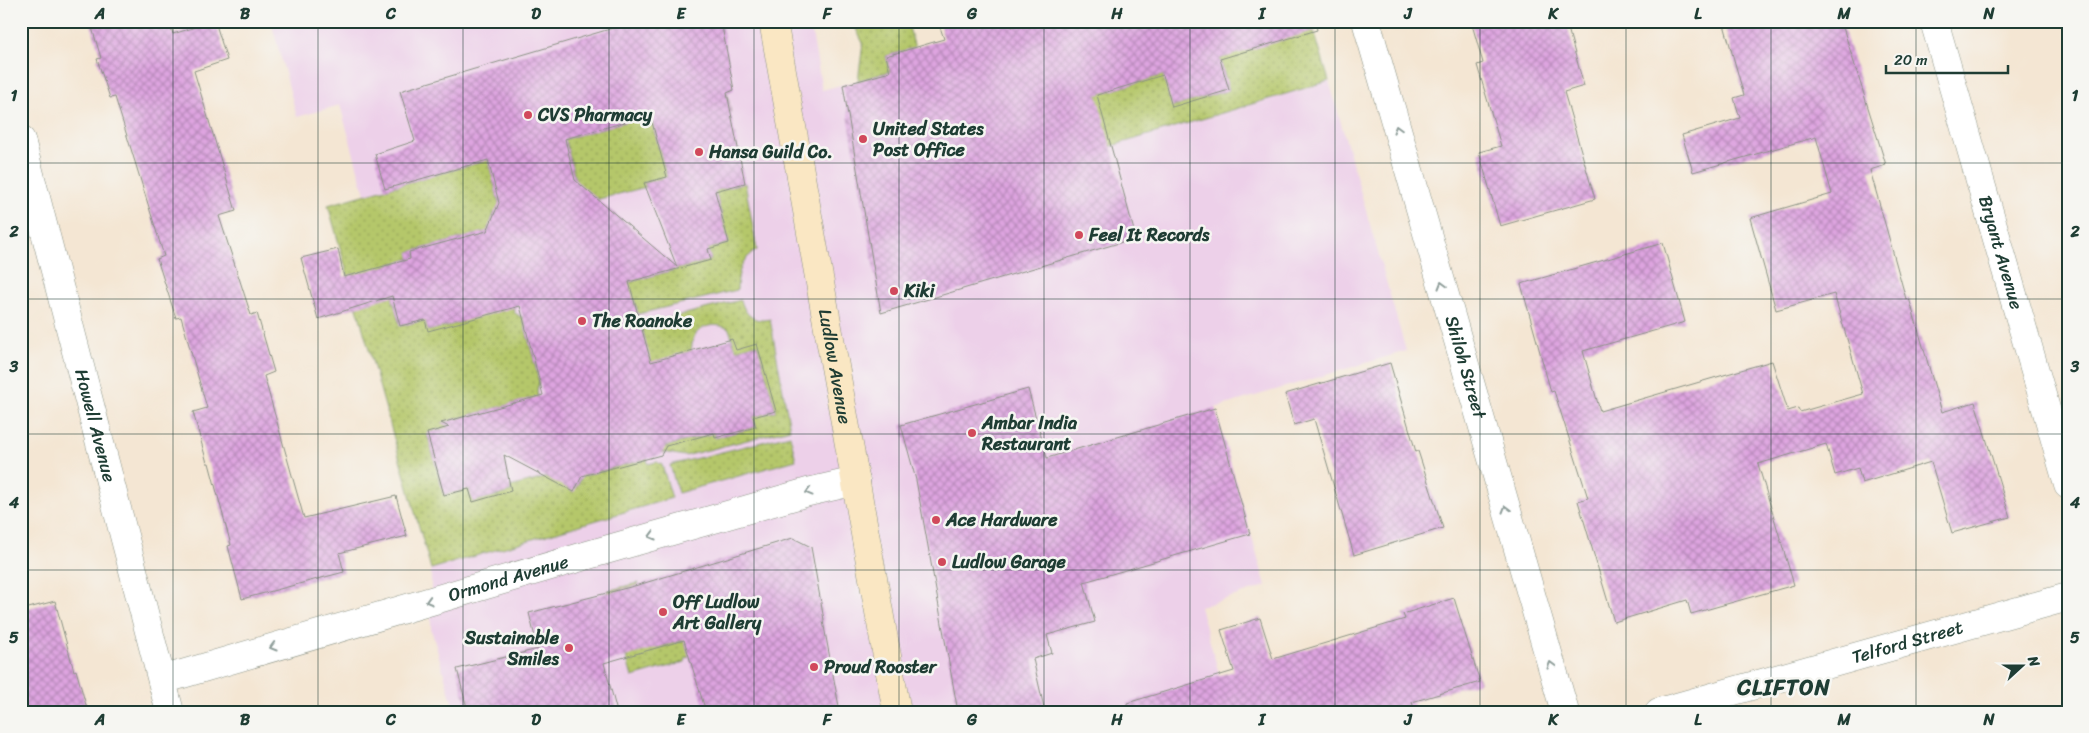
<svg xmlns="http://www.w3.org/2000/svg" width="2089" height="733" font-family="Sriracha,sans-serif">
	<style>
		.built { fill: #edd0e9 }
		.grass { fill: url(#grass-dots); stroke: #6a8250 }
		.building { fill: url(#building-cross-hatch); fill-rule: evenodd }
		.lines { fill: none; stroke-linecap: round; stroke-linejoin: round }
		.street-casing { stroke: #8a9284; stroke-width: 29 }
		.secondary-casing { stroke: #8a9284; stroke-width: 29 }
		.street { stroke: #fff; stroke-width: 28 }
		.secondary { stroke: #fae7c3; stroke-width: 28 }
		.oneway { stroke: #8f9e9a }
		.grid { fill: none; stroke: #1f3d34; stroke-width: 1; stroke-opacity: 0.55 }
		.poi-dot { fill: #d1495b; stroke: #f6f6f2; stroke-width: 2 }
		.labels { text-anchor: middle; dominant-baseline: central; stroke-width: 5; stroke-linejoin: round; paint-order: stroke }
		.poi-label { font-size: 18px; font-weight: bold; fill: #1f3d34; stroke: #f6f6f2; text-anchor: start }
		.street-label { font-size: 18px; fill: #1f3d34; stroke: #f6f6f2 }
		.district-label { font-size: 22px; font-weight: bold; letter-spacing: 1px; fill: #1f3d34; stroke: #f6f6f2 }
		.neatline { fill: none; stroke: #1f3d34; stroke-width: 2 }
		.grid-label { font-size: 16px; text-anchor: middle; font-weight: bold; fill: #1f3d34 }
	</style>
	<defs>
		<pattern id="grass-dots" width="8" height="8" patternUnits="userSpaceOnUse" patternTransform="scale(1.25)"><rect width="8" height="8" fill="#b5c76b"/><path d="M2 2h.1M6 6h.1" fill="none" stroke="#93a359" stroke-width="1.8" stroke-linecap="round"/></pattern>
		<pattern id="building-cross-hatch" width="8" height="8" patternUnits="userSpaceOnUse" patternTransform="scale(1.25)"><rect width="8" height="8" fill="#dea4e0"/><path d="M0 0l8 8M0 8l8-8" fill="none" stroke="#b387b6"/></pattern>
	</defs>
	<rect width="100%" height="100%" fill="#f6f6f2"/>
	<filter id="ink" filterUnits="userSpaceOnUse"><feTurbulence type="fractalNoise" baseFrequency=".02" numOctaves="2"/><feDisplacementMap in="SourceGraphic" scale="10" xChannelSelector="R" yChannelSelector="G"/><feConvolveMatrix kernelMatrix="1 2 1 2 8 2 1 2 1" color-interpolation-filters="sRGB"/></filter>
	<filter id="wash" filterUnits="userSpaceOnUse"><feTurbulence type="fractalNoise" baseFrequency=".0096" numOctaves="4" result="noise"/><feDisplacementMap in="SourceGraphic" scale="20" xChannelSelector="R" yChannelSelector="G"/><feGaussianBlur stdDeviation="1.12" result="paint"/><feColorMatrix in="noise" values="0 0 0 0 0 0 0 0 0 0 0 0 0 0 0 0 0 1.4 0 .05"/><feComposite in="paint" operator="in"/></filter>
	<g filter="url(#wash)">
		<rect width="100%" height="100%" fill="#f4e6d3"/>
		<!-- built -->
		<polygon class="built" points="271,21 810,21 822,90 879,75 884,93 952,194 1329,81 1406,351 1215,408 1266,586 1200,607 1230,712 455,712 431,629 431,569 328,205 365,194 340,105 297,117"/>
		<!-- grass -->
		<g class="grass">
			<polygon points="883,21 907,21 915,48 886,56 890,71 858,81 863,43 856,29"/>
			<polygon points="1311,21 1329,81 951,194 1029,115 1163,75 1173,107 1229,90 1220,59"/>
			<polygon points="727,92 731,113 655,132 667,177 645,183 646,187 595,200 578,190 565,139"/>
			<polygon points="488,160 501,211 494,213 491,222 493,230 409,252 410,259 384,266 400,326 425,320 428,331 463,322 462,318 512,305 515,313 523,318 539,381 537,391 538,397 452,420 453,426 427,433 444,495 469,489 473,502 511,492 510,487 556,475 578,485 582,476 647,459 648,464 657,462 662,465 672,498 431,569 328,205"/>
			<path d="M745,183L757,250C741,260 738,271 737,290L638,314L634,299L629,300L619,285L711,260L708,249L729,243L715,191Z"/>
			<path d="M741,300C745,315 754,323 770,319L790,429L685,456L662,452L661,448L714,433L715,438L756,427L753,417L776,411L757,344L736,350L729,329C718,323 703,324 695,335C692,339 692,346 691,351L641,368L645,339L641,325Z"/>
			<polygon points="790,435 796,460 678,493 670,465"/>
			<polygon points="638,583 656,648 687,640 699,654 686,658 685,662 632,677 607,591"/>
		</g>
		<g id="blocks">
			<!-- building -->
			<g class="building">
				<polygon points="90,21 169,21 173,34 215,21 227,60 194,71 236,211 219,216 251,315 257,313 274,372 264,376 304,518 396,496 407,536 339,553 344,572 242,599 228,546 231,545 209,463 207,463 193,412 207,408 181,317 176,318 157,259 164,256 115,97 110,98 97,59 101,58"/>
				<path d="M637,21H721L734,90L727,93L745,183L715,191L729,243L708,249L711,260L629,282L651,362L732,339L736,350L757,344L776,411L753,417L756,427L715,438L714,433L666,446L661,455L582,476L574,492L504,455L511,491L473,502L469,489L444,495L427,433L449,427L441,423L543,395L520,306L428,331L425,320L400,326L392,296L318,319L301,258L338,249L344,277L410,259L409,252L487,231L499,203L488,160L385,189L375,154L415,141L400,91ZM650,115L667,177L644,183L677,267L575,180L565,139Z"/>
				<polygon points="938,21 1007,21 1012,27 1032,21 1315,21 1317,30 1220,59 1229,90 1172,107 1163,75 1097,95 1136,238 881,313 843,85 890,72 886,56 944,39"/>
				<polygon points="1471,21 1566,21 1584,86 1564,92 1595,199 1500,226 1479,152 1501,146 1477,65 1483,63"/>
				<polygon points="1723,21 1841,21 1886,165 1870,170 1906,299 1909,298 1942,412 1975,402 2010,517 1952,533 1931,462 1862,483 1858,468 1835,475 1826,444 1758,464 1794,585 1691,614 1687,600 1614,622 1578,501 1588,498 1554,391 1551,392 1521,284 1663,243 1685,322 1583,351 1600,411 1772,361 1788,411 1798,408 1800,412 1863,394 1834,294 1776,310 1750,218 1832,194 1816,137 1693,172 1682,135 1740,118 1734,98 1744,95"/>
				<polygon points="1390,363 1416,452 1418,451 1443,528 1354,555 1314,419 1294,425 1285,394"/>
				<polygon points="1028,389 1047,458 1215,408 1250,534 1084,582 1095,622 1047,635 1052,653 1033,659 1045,712 958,712 916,480 901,425"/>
				<polygon points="793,538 811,547 824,620 823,621 840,712 706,712 684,640 604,663 617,712 468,712 457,669 538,649 529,613 638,585"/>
				<polygon points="1454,598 1480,682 1412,702 1415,712 1128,712 1127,703 1234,671 1221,630 1260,618 1273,659 1405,619 1403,614"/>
				<polygon points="55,601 74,671 76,670 88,712 21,712 21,610"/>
			</g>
		</g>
	</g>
	<g filter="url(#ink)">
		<use href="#blocks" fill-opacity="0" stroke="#8a9284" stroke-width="1"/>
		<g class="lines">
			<defs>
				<g id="street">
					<path id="s1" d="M1366,21L1565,712"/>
					<path id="s2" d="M1934,21L2068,485"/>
					<path id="s3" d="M21,140L170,712"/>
					<path id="s4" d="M162,680L588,555L808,492L856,481"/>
					<path id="s5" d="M1659,712L2068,597"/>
				</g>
				<g id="secondary">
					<path id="s6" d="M773,21L897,712"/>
				</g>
			</defs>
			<!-- street casing -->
			<use href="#street" class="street-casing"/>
			<!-- secondary casing -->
			<use href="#secondary" class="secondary-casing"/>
			<!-- street -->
			<use href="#street" class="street"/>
			<!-- secondary -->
			<use href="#secondary" class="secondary"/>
		</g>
		<!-- one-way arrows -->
		<defs><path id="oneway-chevron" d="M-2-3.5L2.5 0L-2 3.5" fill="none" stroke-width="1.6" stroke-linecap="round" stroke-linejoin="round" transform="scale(1.25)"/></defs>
		<g class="oneway">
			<use href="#oneway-chevron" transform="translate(1397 129) rotate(-106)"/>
			<use href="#oneway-chevron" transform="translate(1442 285) rotate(-106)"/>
			<use href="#oneway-chevron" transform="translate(809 492) rotate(165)"/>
			<use href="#oneway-chevron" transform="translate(1506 509) rotate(-106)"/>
			<use href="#oneway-chevron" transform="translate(652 536) rotate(164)"/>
			<use href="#oneway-chevron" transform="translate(429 601) rotate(164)"/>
			<use href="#oneway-chevron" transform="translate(273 647) rotate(164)"/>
			<use href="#oneway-chevron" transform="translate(1551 665) rotate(-106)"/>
		</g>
	</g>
	<!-- grid -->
	<path class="grid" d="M173,21V712M318,21V712M463,21V712M609,21V712M754,21V712M899,21V712M1044,21V712M1190,21V712M1335,21V712M1480,21V712M1626,21V712M1771,21V712M1916,21V712M21,163H2068M21,299H2068M21,434H2068M21,570H2068"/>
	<!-- markers -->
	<g class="poi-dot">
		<circle cx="528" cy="115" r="5"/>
		<circle cx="863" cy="139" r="5"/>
		<circle cx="699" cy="152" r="5"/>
		<circle cx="1079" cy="235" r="5"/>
		<circle cx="894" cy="291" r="5"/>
		<circle cx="582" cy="321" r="5"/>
		<circle cx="972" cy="433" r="5"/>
		<circle cx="936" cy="520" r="5"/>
		<circle cx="942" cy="562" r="5"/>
		<circle cx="663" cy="612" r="5"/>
		<circle cx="569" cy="648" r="5"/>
		<circle cx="814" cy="667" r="5"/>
	</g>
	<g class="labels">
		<!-- poi labels -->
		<g class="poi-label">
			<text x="538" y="115">CVS Pharmacy</text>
			<text x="873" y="129">United States<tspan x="873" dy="21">Post Office</tspan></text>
			<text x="709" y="152">Hansa Guild Co.</text>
			<text x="1089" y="235">Feel It Records</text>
			<text x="904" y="291">Kiki</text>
			<text x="592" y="321">The Roanoke</text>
			<text x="982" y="423">Ambar India<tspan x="982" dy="21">Restaurant</tspan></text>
			<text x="946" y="520">Ace Hardware</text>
			<text x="952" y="562">Ludlow Garage</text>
			<text x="673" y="602">Off Ludlow<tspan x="673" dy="21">Art Gallery</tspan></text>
			<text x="559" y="638" text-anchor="end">Sustainable<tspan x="559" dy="21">Smiles</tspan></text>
			<text x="824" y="667">Proud Rooster</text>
		</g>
		<!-- street labels -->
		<g class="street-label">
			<text stroke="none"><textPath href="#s2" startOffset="241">Bryant Avenue</textPath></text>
			<text stroke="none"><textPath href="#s1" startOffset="360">Shiloh Street</textPath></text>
			<text stroke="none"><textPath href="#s6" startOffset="351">Ludlow Avenue</textPath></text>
			<text stroke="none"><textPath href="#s3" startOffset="295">Howell Avenue</textPath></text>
			<text stroke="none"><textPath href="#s4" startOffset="361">Ormond Avenue</textPath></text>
			<text stroke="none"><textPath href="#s5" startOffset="258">Telford Street</textPath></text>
		</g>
		<!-- district labels -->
		<g class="district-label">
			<text x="1784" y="687">CLIFTON</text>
		</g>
	</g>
	<!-- margin -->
	<rect width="2089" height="733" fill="none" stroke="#f6f6f2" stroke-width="55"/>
	<!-- north arrow -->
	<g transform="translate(2022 666) rotate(69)" stroke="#f6f6f2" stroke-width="4" paint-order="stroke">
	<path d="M0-4L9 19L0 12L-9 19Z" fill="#1f3d34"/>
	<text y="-8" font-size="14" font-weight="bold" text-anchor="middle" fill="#1f3d34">N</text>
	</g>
	<!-- scale -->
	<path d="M1886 65v8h122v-8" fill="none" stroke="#1f3d34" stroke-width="2.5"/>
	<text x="1894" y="65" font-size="15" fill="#1f3d34" stroke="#f6f6f2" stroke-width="4" paint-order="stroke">20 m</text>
	<rect x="28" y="28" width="2034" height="678" class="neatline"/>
	<g class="grid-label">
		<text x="100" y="19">A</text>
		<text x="245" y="19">B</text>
		<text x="391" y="19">C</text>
		<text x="536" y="19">D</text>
		<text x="681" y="19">E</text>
		<text x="827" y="19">F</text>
		<text x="972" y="19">G</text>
		<text x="1117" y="19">H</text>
		<text x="1262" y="19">I</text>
		<text x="1408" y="19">J</text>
		<text x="1553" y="19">K</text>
		<text x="1698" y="19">L</text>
		<text x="1844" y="19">M</text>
		<text x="1989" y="19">N</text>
		<text x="14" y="101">1</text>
		<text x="2075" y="101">1</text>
		<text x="14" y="237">2</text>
		<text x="2075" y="237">2</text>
		<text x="14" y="372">3</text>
		<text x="2075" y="372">3</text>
		<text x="14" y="508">4</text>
		<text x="2075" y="508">4</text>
		<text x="14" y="643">5</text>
		<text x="2075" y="643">5</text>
		<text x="100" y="725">A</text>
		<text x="245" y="725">B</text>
		<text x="391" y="725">C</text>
		<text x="536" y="725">D</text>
		<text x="681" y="725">E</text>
		<text x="827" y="725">F</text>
		<text x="972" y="725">G</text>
		<text x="1117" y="725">H</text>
		<text x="1262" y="725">I</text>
		<text x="1408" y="725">J</text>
		<text x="1553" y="725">K</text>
		<text x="1698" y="725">L</text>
		<text x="1844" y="725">M</text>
		<text x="1989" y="725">N</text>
	</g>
</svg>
